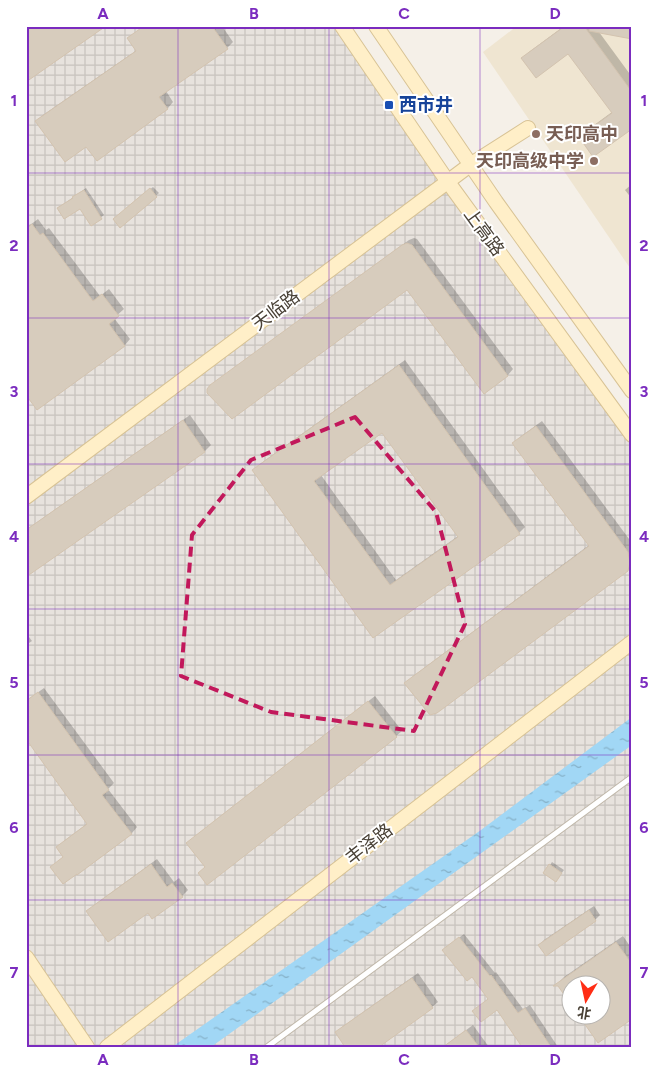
<svg xmlns="http://www.w3.org/2000/svg" width="658" height="1073" font-family="Figtree,'Noto Sans SC',sans-serif">
	<style>
		.industrial { fill: url(#industrial-grid); fill-rule: evenodd }
		.education { fill: #efe5d1 }
		.water { fill: url(#water-ripples) }
		.shadow { fill: #0003; fill-rule: evenodd }
		.building { fill: #d7ccbd; stroke: #d3c3af; fill-rule: evenodd }
		.lines { fill: none; stroke-linecap: round; stroke-linejoin: round }
		.lane-casing { stroke: #c1b8aa; stroke-width: 7 }
		.secondary-casing { stroke: #d8c395; stroke-width: 16 }
		.lane { stroke: #fff; stroke-width: 5 }
		.secondary { stroke: #ffefc8; stroke-width: 14 }
		.marked { fill: none; stroke: #c2185b; stroke-width: 4; stroke-dasharray: 10 6; stroke-linejoin: round }
		.grid { fill: none; stroke: #7b2cbf; stroke-width: 1; stroke-opacity: 0.55 }
		.transit-dot { fill: #1a4fb4; stroke: #fff; stroke-width: 2 }
		.education-dot { fill: #8d6e63; stroke: #fff; stroke-width: 2 }
		.labels { text-anchor: middle; dominant-baseline: central; stroke-width: 4; stroke-linejoin: round; paint-order: stroke }
		.transit-label { font-size: 18px; font-weight: bold; fill: #164399; stroke: #fff; text-anchor: start }
		.education-label { font-size: 18px; font-weight: bold; fill: #785e54; stroke: #fff; text-anchor: start }
		.street-label { font-size: 18px; fill: #494136; stroke: #fff }
		.neatline { fill: none; stroke: #7b2cbf; stroke-width: 2 }
		.grid-label { font-size: 16px; text-anchor: middle; font-weight: bold; fill: #7b2cbf }
	</style>
	<defs>
		<pattern id="industrial-grid" width="8" height="8" patternUnits="userSpaceOnUse" patternTransform="scale(1.25)"><rect width="8" height="8" fill="#e7e2dd"/><path d="M0 4h8M4 0v8" fill="none" stroke="#c8c3be"/></pattern>
		<pattern id="water-ripples" width="26" height="14" patternUnits="userSpaceOnUse" patternTransform="scale(1.25)"><rect width="26" height="14" fill="#a1d7f5"/><path d="M2 4q2-2 4 0t4 0M15 11q2-2 4 0t4 0" fill="none" stroke="#85b0c7"/></pattern>
	</defs>
	<rect width="100%" height="100%" fill="#f5f0e8"/>
	<!-- industrial -->
	<path class="industrial" d="M26,26H342L632,435V1047H26ZM570,986H600V1016H570Z"/>
	<!-- education -->
	<polygon class="education" points="517,26 632,26 632,271 483,52"/>
	<!-- water -->
	<polygon class="water" points="632,717 632,745 211,1047 172,1047 481,830"/>
	<!-- shadow -->
	<g class="shadow">
		<polygon points="144,26 222,26 233,42 227,48 166,91 173,102 168,108 97,160 87,146 37,121 43,115 137,50 129,38"/>
		<polygon points="564,26 632,26 599,32 632,77 632,127 580,137 586,131 612,112 569,52 523,58 529,52"/>
		<polygon points="632,184 632,199 625,190"/>
		<polygon points="153,187 159,193 120,226 117,217"/>
		<polygon points="86,188 104,215 92,224 80,207 58,208"/>
		<polygon points="38,219 46,230 49,228 100,296 109,289 124,309 114,318 130,339 125,345 37,408 26,393 26,228"/>
		<polygon points="414,238 417,239 513,369 508,375 484,392 407,288 214,383 409,240"/>
		<path d="M405,360L525,527L519,533L374,636L254,470L260,464ZM383,431L458,536L396,580L321,475Z"/>
		<polygon points="190,415 211,445 205,451 26,575 26,530"/>
		<polygon points="542,421 632,543 632,566 627,570 412,677 589,545 520,437"/>
		<polygon points="26,633 32,641 26,645"/>
		<polygon points="44,688 114,783 108,789 137,827 132,833 78,874 52,867 64,856 58,847 64,841 88,823 26,737 26,701"/>
		<polygon points="375,696 402,731 396,736 206,866 194,837"/>
		<polygon points="157,859 174,882 179,878 188,890 182,896 148,912 93,906"/>
		<polygon points="552,862 564,870 556,881 550,865"/>
		<polygon points="594,906 600,915 595,920 546,954 539,945 544,940"/>
		<polygon points="464,934 495,973 496,972 523,1009 530,1005 558,1047 524,1047 497,1008 474,1011 489,998 448,946"/>
		<polygon points="623,936 632,949 632,1018 598,1041 581,1016 600,1016 600,986 570,986 570,1001 558,983 564,977"/>
		<polygon points="418,973 438,1002 432,1007 337,1033 342,1027"/>
		<polygon points="473,1025 489,1047 443,1047"/>
	</g>
	<!-- building -->
	<g class="building">
		<polygon points="26,26 106,26 26,82"/>
		<polygon points="144,26 212,26 228,49 159,97 168,109 97,161 86,147 65,162 35,121 136,51 127,38"/>
		<polygon points="565,26 584,26 632,92 632,129 593,157 579,137 612,113 568,54 536,78 521,58"/>
		<polygon points="590,26 632,26 632,39 589,31"/>
		<polygon points="150,188 157,197 120,228 113,219"/>
		<polygon points="84,190 102,219 91,226 80,209 64,219 57,208 73,198 72,197"/>
		<polygon points="32,224 40,235 43,233 93,301 102,294 119,316 109,324 125,346 37,410 26,395 26,229"/>
		<polygon points="407,243 412,245 508,376 484,394 407,290 232,419 207,393 207,389 210,385 402,245"/>
		<path d="M399,365L520,534L373,638L252,470ZM382,433L458,537L390,585L314,481Z"/>
		<polygon points="183,420 205,452 26,577 26,530"/>
		<polygon points="536,426 628,552 630,563 628,571 437,713 430,715 404,683 589,546 512,443"/>
		<polygon points="38,692 109,790 102,795 132,834 77,875 77,874 63,884 50,867 63,857 56,847 87,824 26,739 26,701"/>
		<polygon points="368,701 397,737 207,885 198,873 205,867 186,843"/>
		<polygon points="151,864 167,887 172,883 183,897 152,919 148,913 108,942 86,911"/>
		<polygon points="549,864 562,873 556,882 543,873"/>
		<polygon points="589,910 596,921 546,956 538,945"/>
		<polygon points="459,937 490,976 491,975 518,1013 525,1008 551,1047 522,1047 497,1010 481,1022 472,1011 488,999 472,977 467,981 442,950"/>
		<polygon points="616,942 632,964 632,1019 598,1043 579,1016 600,1016 600,986 570,986 570,1003 558,986 553,986"/>
		<polygon points="412,978 433,1008 379,1047 345,1047 335,1032"/>
		<polygon points="466,1030 479,1047 443,1047"/>
	</g>
	<g class="lines">
		<defs>
			<polyline id="lane" points="267,1047 632,777"/>
			<g id="secondary">
				<polyline points="342,26 448,182 632,435"/>
				<polyline points="376,26 496,202 632,391"/>
				<polyline points="26,497 470,165 528,128"/>
				<polyline points="26,957 87,1047"/>
				<polyline points="107,1047 632,642"/>
			</g>
		</defs>
		<!-- lane casing -->
		<use href="#lane" class="lane-casing"/>
		<!-- secondary casing -->
		<use href="#secondary" class="secondary-casing"/>
		<!-- lane -->
		<use href="#lane" class="lane"/>
		<!-- secondary -->
		<use href="#secondary" class="secondary"/>
	</g>
	<!-- marked area -->
	<path class="marked" d="M355,417L436,512L465,624L414,731L271,712L181,676L192,535L251,460Z"/>
	<!-- grid -->
	<path class="grid" d="M178,26V1047M329,26V1047M480,26V1047M26,173H632M26,318H632M26,464H632M26,609H632M26,755H632M26,900H632"/>
	<!-- markers -->
	<rect class="transit-dot" x="384" y="100" width="10" height="10" rx="2.5"/>
	<g class="education-dot">
		<circle cx="536" cy="134" r="5"/>
		<circle cx="594" cy="161" r="5"/>
	</g>
	<g class="labels">
		<!-- transit labels -->
		<g class="transit-label">
			<text x="399" y="105">西市井</text>
		</g>
		<!-- education labels -->
		<g class="education-label">
			<text x="546" y="134">天印高中</text>
			<text x="584" y="161" text-anchor="end">天印高级中学</text>
		</g>
		<!-- street labels -->
		<g class="street-label">
			<text transform="translate(484 232) rotate(54)">上高路</text>
			<text transform="translate(276 310) rotate(-37)">天临路</text>
			<text transform="translate(369 844) rotate(-38)">丰泽路</text>
		</g>
	</g>
	<!-- border -->
	<rect width="658" height="1073" fill="none" stroke="#ffffff" stroke-width="55"/>
	<!-- north arrow -->
	<g transform="translate(586 1000) rotate(189)"><circle r="24" fill="#ffffff" stroke="#b6b3af"/>
	<path d="M0-4L9 19L0 12L-9 19Z" fill="#ff2d15"/>
	<text y="-8" font-size="14" font-weight="bold" text-anchor="middle" fill="#494136">北</text>
	</g>
	<rect x="28" y="28" width="602" height="1018" class="neatline"/>
	<g class="grid-label">
		<text x="103" y="19">A</text>
		<text x="254" y="19">B</text>
		<text x="404" y="19">C</text>
		<text x="555" y="19">D</text>
		<text x="14" y="106">1</text>
		<text x="644" y="106">1</text>
		<text x="14" y="251">2</text>
		<text x="644" y="251">2</text>
		<text x="14" y="397">3</text>
		<text x="644" y="397">3</text>
		<text x="14" y="542">4</text>
		<text x="644" y="542">4</text>
		<text x="14" y="688">5</text>
		<text x="644" y="688">5</text>
		<text x="14" y="833">6</text>
		<text x="644" y="833">6</text>
		<text x="14" y="978">7</text>
		<text x="644" y="978">7</text>
		<text x="103" y="1065">A</text>
		<text x="254" y="1065">B</text>
		<text x="404" y="1065">C</text>
		<text x="555" y="1065">D</text>
	</g>
</svg>
